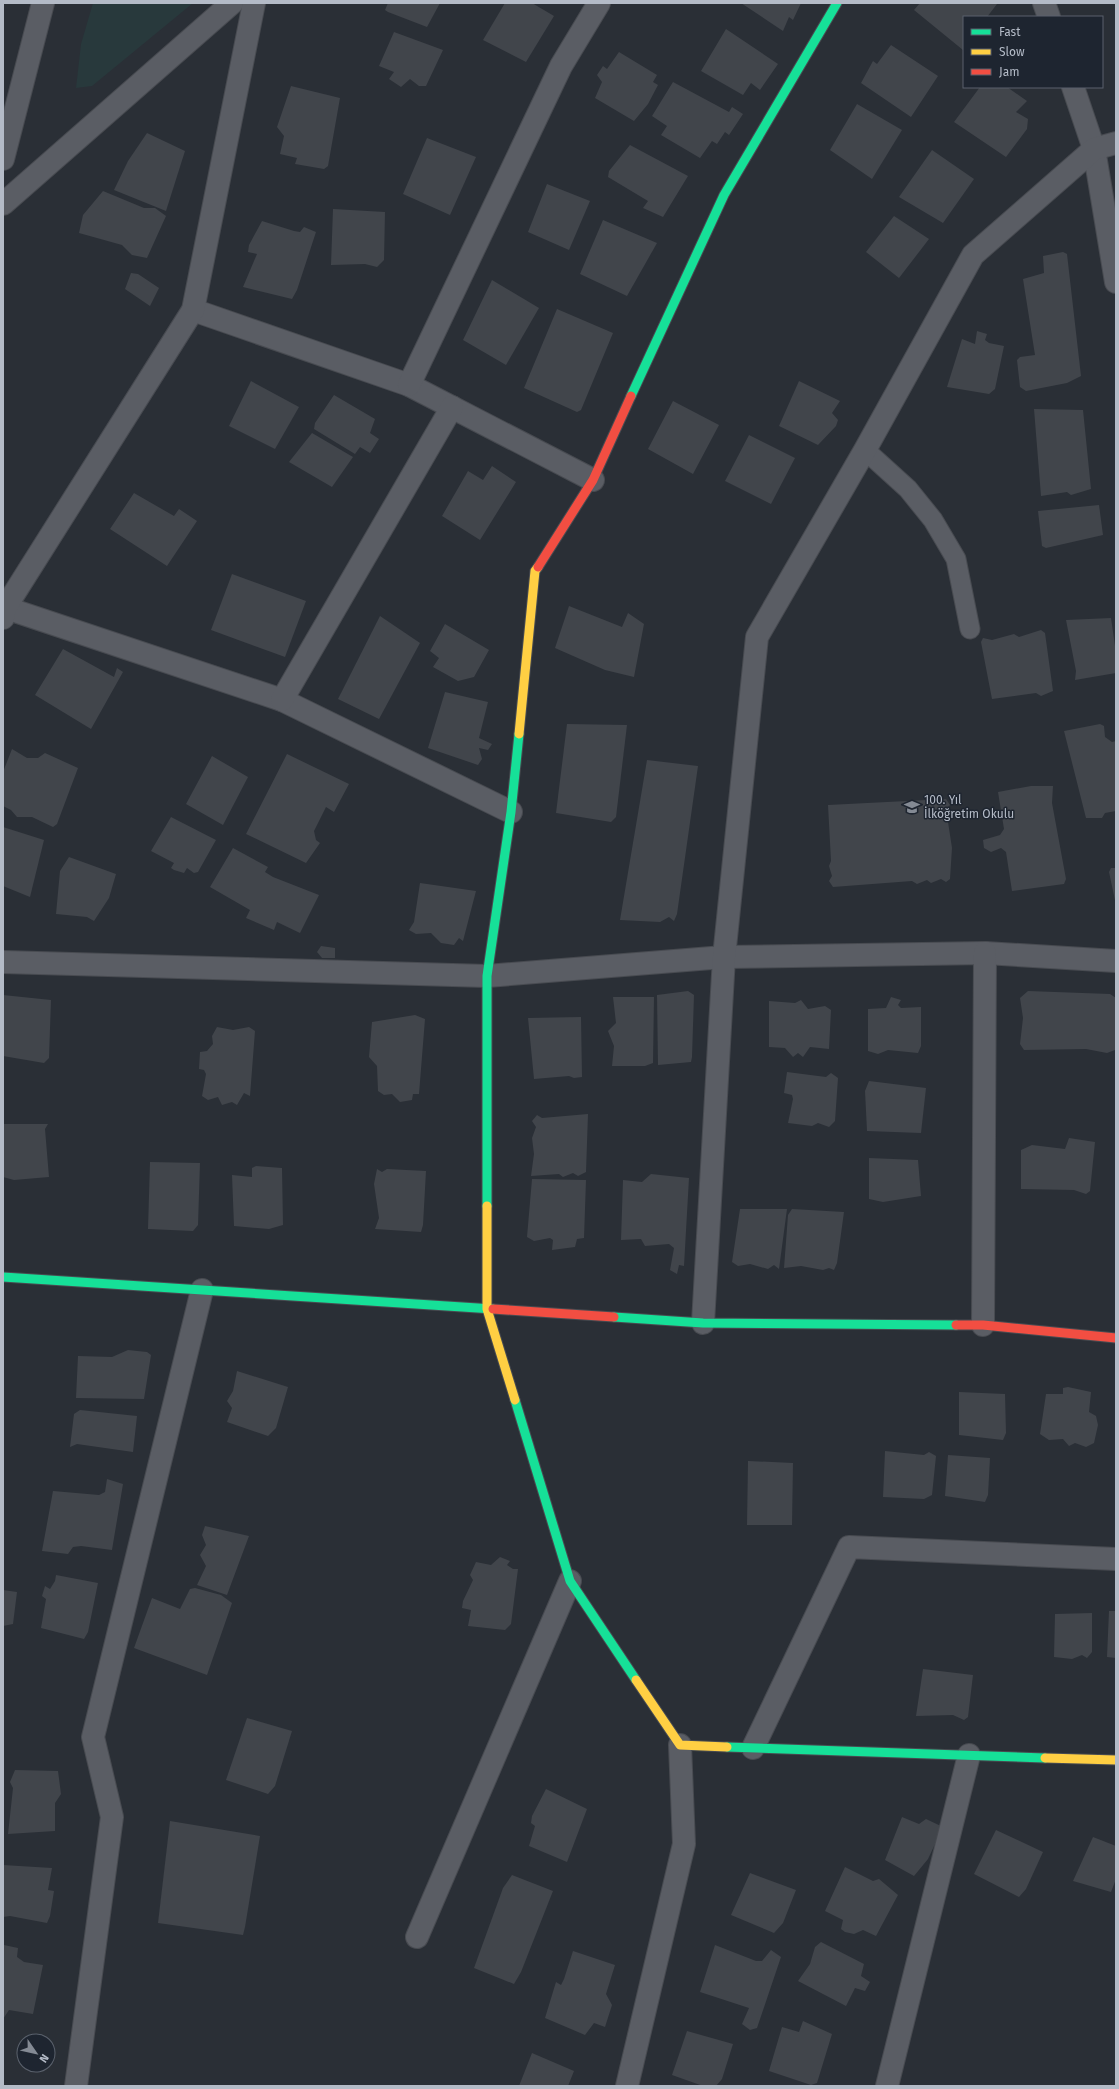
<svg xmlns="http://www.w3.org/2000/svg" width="1119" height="2089" font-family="'Fira Sans',sans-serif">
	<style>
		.green { fill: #28393c }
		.building { fill: #41454b }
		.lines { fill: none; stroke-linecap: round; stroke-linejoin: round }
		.lane-casing { stroke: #484b51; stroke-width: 21 }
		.street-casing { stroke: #484b51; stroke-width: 24 }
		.fast-casing { stroke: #484b51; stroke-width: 11 }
		.slow-casing { stroke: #484b51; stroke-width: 11 }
		.jam-casing { stroke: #484b51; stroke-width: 11 }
		.lane { stroke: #5a5d64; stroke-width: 19 }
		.street { stroke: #5a5d64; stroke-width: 22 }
		.fast { stroke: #16e098; stroke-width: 9 }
		.slow { stroke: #ffcf43; stroke-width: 9 }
		.jam { stroke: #f24e42; stroke-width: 9 }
		.labels { text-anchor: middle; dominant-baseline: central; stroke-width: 3; stroke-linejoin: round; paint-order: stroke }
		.poi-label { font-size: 12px; fill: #b4bbc7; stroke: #1e2530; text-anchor: start }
	</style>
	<rect width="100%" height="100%" fill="#2a2f36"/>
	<!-- green -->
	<polygon class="green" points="93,3 193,3 92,86 76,88 81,44"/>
	<!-- building -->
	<g class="building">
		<polygon points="388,3 440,3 427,27 388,12 385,10"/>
		<polygon points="505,3 532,3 554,16 526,62 483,40"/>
		<polygon points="741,3 801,3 793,20 789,17 783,31"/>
		<polygon points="920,3 996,3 997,4 987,17 964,17 963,50 914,10"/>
		<polygon points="726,29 778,64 760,90 751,83 743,95 701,71"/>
		<polygon points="394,32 443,50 426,86 419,86 410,79 401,87 389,79 394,72 379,66"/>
		<polygon points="891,45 938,76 911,117 861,83 873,61 877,64"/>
		<polygon points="619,52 657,75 653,82 658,85 648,104 634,121 595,98 602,82 597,75 603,66 607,69"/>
		<polygon points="673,82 729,112 732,107 743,114 729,135 725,132 717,144 712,141 700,158 661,135 667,126 652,116"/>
		<polygon points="291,86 340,98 328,166 324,169 295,164 297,158 280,154 284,136 277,127"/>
		<polygon points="980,87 1007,87 1027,101 1016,112 1028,119 1027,129 1006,157 954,122"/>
		<polygon points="857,104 902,130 872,179 830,150"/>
		<polygon points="147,133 185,151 166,211 114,190 128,161"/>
		<polygon points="427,138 476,157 450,215 403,194"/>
		<polygon points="630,145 688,176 663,217 643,208 648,201 608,177 609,171"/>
		<polygon points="932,150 974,179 943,223 899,197"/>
		<polygon points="547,184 590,201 569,250 528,232"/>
		<polygon points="103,191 144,208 155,208 166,216 147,258 132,255 122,245 79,233 83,215"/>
		<polygon points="333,209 385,212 384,260 377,267 365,264 331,265"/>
		<polygon points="894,216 929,239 899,278 866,252"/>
		<polygon points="603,220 657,243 627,296 580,274"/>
		<polygon points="262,221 294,231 300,232 304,227 316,232 297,290 292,299 243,287 257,254 248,252 249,245"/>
		<polygon points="1063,252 1067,254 1081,376 1067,383 1026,391 1020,387 1017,360 1020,357 1035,355 1023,279 1044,273 1043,256"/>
		<polygon points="131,273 138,274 159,288 150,306 125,289"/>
		<polygon points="492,280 539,308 506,365 463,340"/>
		<polygon points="557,309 613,333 581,410 577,412 524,388"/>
		<polygon points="977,331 987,334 985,340 989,343 1004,346 995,389 989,394 947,387 962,339 975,344"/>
		<polygon points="251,381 299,407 275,449 229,426"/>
		<polygon points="799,381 840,401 832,413 838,420 836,426 818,445 779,426"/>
		<polygon points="334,395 375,419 370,433 379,439 370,453 360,447 355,454 314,429 315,423"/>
		<polygon points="673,401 719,425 693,474 648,449"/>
		<polygon points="1034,409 1083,410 1091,489 1071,495 1067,492 1041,496"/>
		<polygon points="312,433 353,457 332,487 289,462"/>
		<polygon points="749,435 795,458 771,504 725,481"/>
		<polygon points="492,466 516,482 480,540 442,516 468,471 483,480"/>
		<polygon points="134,493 174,516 179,509 197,521 167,566 110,529"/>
		<polygon points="1099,505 1103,535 1046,548 1042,546 1038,511"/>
		<polygon points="232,574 306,601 285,657 211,630"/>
		<polygon points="569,606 622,627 628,613 644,624 634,677 605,670 555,648"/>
		<polygon points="380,616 420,643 379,719 338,699"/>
		<polygon points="1111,618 1116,653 1116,673 1075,680 1076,671 1066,620"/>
		<polygon points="445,624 489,650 474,677 458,681 433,667 439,658 430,651"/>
		<polygon points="1041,630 1045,633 1053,691 1041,696 1036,693 992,699 981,642 983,638 992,640 1014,634 1019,637"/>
		<polygon points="63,649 114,677 117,668 123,672 91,729 35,695"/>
		<polygon points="445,692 488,702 479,738 492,744 488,750 479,748 482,759 478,765 428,748"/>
		<polygon points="567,724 627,725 616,817 611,822 556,813"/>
		<polygon points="1100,724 1104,726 1105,737 1112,742 1116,741 1116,811 1105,813 1102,818 1086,818 1064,731"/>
		<polygon points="12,749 27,758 38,758 45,753 78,768 57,824 53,827 32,817 17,817 11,810 3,806 3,772"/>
		<polygon points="287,754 349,784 334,812 326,807 314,831 316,840 320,843 306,863 246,834"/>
		<polygon points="212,756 248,777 223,825 186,804"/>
		<polygon points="647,760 698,766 677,914 674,921 669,917 660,922 620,920"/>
		<polygon points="1031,786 1053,786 1052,803 1066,879 1064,884 1012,891 1006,852 1001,848 991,852 984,848 983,840 1000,835 1004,829 998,792"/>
		<polygon points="946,799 950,805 946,809 952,848 950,879 946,882 941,879 931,883 927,880 917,884 912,881 833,887 829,881 832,876 829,866 831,861 828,805"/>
		<polygon points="171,817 216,840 198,872 194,873 187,868 184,873 174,870 171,868 174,863 151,851"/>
		<polygon points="3,827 44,840 30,897 3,886"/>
		<polygon points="233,848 268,867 265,872 273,877 319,895 300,933 277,922 274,930 246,918 250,910 210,887"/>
		<polygon points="69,857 116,874 109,898 94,921 87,917 56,914 60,871"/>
		<polygon points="1111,868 1116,868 1116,905 1109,872"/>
		<polygon points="420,883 476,891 463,941 459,938 454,945 441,943 431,933 416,934 409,930 414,922"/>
		<polygon points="321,946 335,948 335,958 322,958 317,952"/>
		<polygon points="688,991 694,995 692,1057 691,1062 658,1065 657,995"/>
		<polygon points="1028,991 1110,994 1116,998 1115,1050 1107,1053 1086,1049 1024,1050 1020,1044 1023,1018 1020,998"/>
		<polygon points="3,995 51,1000 49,1058 44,1063 3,1056"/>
		<polygon points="613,997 654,997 653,1063 645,1066 612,1066 614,1046 608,1031 616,1023"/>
		<polygon points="891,997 901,1000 898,1005 901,1008 921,1007 921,1046 918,1053 888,1050 878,1054 868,1051 868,1009 886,1008"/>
		<polygon points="801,1000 808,1009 825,1006 831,1010 829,1049 810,1047 803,1057 798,1053 793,1057 785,1048 769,1047 769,1001 795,1003"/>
		<polygon points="415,1015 425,1019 419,1094 413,1094 412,1100 400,1102 392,1094 384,1095 378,1091 377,1066 369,1057 372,1022"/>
		<polygon points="581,1017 582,1077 574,1078 569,1076 534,1079 528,1018"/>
		<polygon points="217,1027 233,1030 249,1027 255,1031 250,1096 244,1093 237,1105 232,1102 222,1105 218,1097 208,1100 202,1096 206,1074 204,1070 199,1069 200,1052 207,1051 213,1044 212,1036"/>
		<polygon points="787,1072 826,1077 831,1073 838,1078 835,1121 829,1127 818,1123 812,1126 788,1123 793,1099 792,1095 784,1093"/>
		<polygon points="869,1081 926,1088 921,1133 867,1131 865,1091"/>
		<polygon points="588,1114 586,1172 578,1176 573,1173 563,1177 559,1174 531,1176 534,1154 532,1138 536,1127 532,1121 537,1115 542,1118"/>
		<polygon points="3,1124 48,1124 45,1129 49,1177 14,1180 3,1177"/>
		<polygon points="1069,1138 1095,1142 1090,1191 1086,1194 1074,1190 1021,1189 1021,1150 1032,1145 1065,1149"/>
		<polygon points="869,1158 918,1160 921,1196 883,1202 869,1199"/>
		<polygon points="150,1162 200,1163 198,1225 193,1231 148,1229"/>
		<polygon points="256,1166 282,1168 283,1225 269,1229 234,1226 232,1175 252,1177 252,1168"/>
		<polygon points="377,1169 382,1172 387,1169 426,1171 423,1225 421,1232 375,1229 379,1218 374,1184"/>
		<polygon points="651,1174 689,1178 684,1266 679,1265 677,1274 670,1270 674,1248 669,1244 645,1246 641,1239 621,1240 623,1180 642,1182"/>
		<polygon points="532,1179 586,1180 584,1238 577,1239 575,1247 552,1250 553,1240 550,1238 534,1241 527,1237"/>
		<polygon points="740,1209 787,1209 779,1269 774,1265 768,1269 750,1264 738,1266 732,1262"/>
		<polygon points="792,1209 844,1212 837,1263 834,1270 829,1268 823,1270 801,1266 784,1268 788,1215"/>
		<polygon points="128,1350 147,1352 151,1355 144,1399 76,1398 78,1356 112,1357"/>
		<polygon points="237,1371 288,1387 276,1428 268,1436 227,1422 232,1408 227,1401 233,1391"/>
		<polygon points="1068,1387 1091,1392 1089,1412 1096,1416 1098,1425 1094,1443 1086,1447 1075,1443 1069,1446 1063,1439 1049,1440 1040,1434 1046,1394 1063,1394 1063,1388"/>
		<polygon points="959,1392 1005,1394 1006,1433 1003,1440 959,1435"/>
		<polygon points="80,1410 137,1416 133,1452 77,1444 70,1447 74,1414"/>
		<polygon points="885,1451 924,1455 929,1452 936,1456 932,1495 924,1499 883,1497"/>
		<polygon points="948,1455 990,1458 988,1495 985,1502 945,1496"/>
		<polygon points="748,1461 793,1463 792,1525 747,1525"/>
		<polygon points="107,1479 123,1484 112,1550 81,1546 73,1547 68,1554 42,1551 53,1491 99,1495 105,1492"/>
		<polygon points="205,1526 249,1536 227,1595 197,1585 206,1566 200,1555 206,1545 202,1535"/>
		<polygon points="500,1557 510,1561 507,1565 513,1569 518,1569 511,1624 505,1630 468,1626 471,1610 462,1608 463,1601 473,1580 470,1575 476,1562 491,1565"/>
		<polygon points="56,1575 98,1583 88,1632 84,1639 41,1628 46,1599 42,1596 45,1586 50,1589 55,1581"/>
		<polygon points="195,1588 221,1595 232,1603 207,1675 134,1648 152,1598 180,1609 190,1589"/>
		<polygon points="3,1590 17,1592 13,1624 3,1626"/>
		<polygon points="1109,1611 1116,1611 1116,1658 1107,1657"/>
		<polygon points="1092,1613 1092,1652 1087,1658 1082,1655 1072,1659 1054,1657 1055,1614"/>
		<polygon points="923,1669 973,1675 968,1717 964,1720 953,1715 916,1716"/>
		<polygon points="247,1718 292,1731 275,1786 268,1794 226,1780"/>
		<polygon points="15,1770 58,1771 61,1794 55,1803 55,1831 8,1834 13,1788 10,1782"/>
		<polygon points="546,1789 587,1809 567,1862 529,1846 535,1826 531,1823 532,1816"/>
		<polygon points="902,1817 919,1824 926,1819 943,1827 928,1859 914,1876 885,1860"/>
		<polygon points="170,1821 260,1836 245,1927 243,1935 158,1923"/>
		<polygon points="996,1830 1043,1852 1026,1889 1019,1897 974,1874"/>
		<polygon points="1093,1837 1116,1846 1116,1879 1111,1892 1073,1881"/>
		<polygon points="3,1865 52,1868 48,1890 54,1891 50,1916 47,1923 10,1916 3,1917"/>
		<polygon points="845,1867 873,1881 879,1879 898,1895 876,1936 863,1930 854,1934 845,1932 841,1929 843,1920 825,1911"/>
		<polygon points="750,1873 796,1890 783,1923 774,1933 731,1915"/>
		<polygon points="512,1875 553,1891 521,1972 514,1984 474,1968 503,1888"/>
		<polygon points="821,1942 864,1964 861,1976 870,1982 865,1991 855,1988 846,2006 798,1981 810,1964 815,1947"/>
		<polygon points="4,1945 18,1948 17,1957 24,1962 43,1965 33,2014 9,2010 3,2019"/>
		<polygon points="715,1945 756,1961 762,1961 771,1950 781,1957 757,2028 750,2030 742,2024 749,2008 700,1992"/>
		<polygon points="573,1951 615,1965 606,1994 612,2005 605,2027 594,2023 585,2035 545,2018 556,1982 561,1985 564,1979"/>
		<polygon points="803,2021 832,2034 817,2083 811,2085 769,2071 782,2027 799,2032"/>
		<polygon points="687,2031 733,2044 722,2079 716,2086 703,2086 672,2075"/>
		<polygon points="532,2053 574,2071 568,2086 519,2086"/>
	</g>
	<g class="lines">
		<defs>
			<polyline id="lane" points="865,450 908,489 933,520 956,559 970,629"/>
			<g id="street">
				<polyline points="1044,3 1049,17"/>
				<polyline points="1073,87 1094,149 1116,282"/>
				<polyline points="3,159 43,3"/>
				<polyline points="3,204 232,3"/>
				<polyline points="193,310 409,385 593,480"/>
				<polyline points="409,385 561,66 599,3"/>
				<polyline points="3,607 282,700 511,812"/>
				<polyline points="3,618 5,608 193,310 254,3"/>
				<polyline points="282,700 452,407"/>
				<polyline points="3,962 487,976 724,957 985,953 1116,961"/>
				<polyline points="703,1323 724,957 757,637 865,450 973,255 1094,149 1116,143"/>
				<polyline points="983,1325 985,953"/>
				<polyline points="753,1748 849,1547 1116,1559"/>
				<polyline points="417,1937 570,1581"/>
				<polyline points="76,2086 112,1817 93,1737 202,1290"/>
				<polyline points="627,2086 684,1844 680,1745"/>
				<polyline points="887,2086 969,1755"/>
			</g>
			<g id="fast">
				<polyline points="631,396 724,195 837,3"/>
				<polyline points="487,1206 487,976 511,812 519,734"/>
				<polyline points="3,1277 493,1309"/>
				<polyline points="614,1317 703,1323 956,1325"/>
				<polyline points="515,1400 570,1581 636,1680"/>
				<polyline points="727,1747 1045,1758"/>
			</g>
			<g id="slow">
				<polyline points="519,734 535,571 538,567"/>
				<polyline points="487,1206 487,1309 515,1400"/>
				<polyline points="636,1680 680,1745 727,1747"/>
				<polyline points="1045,1758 1116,1760"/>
			</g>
			<g id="jam">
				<polyline points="538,567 593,480 631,396"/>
				<polyline points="493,1309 614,1317"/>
				<polyline points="956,1325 983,1325 1116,1338"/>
			</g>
		</defs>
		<!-- lane casing -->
		<use href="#lane" class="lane-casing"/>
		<!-- street casing -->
		<use href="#street" class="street-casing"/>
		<!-- fast casing -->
		<use href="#fast" class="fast-casing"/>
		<!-- slow casing -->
		<use href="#slow" class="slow-casing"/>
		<!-- jam casing -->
		<use href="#jam" class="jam-casing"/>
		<!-- lane -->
		<use href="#lane" class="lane"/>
		<!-- street -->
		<use href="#street" class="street"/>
		<!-- fast -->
		<use href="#fast" class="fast"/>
		<!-- slow -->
		<use href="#slow" class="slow"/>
		<!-- jam -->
		<use href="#jam" class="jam"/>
	</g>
	<!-- icons -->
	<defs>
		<symbol id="school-bare" viewBox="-9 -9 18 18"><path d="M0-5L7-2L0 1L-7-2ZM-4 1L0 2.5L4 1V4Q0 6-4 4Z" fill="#848a94" stroke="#1e2530" stroke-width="2.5" paint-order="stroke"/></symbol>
	</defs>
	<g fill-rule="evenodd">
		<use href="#school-bare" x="901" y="796" width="22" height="22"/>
	</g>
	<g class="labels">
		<!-- poi labels -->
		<g class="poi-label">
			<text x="924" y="800">100. Yıl<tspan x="924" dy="14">İlköğretim Okulu</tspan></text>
		</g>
	</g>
	<!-- border -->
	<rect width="1119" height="2089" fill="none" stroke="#b4bbc7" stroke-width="8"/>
	<!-- legend -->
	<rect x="963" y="16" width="140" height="72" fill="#1e2530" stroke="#5a616c"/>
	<rect x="971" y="29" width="20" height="6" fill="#16e098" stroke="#5a616c"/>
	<text x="999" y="36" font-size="12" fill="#b4bbc7">Fast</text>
	<rect x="971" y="49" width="20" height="6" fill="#ffcf43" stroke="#5a616c"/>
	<text x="999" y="56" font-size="12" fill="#b4bbc7">Slow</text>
	<rect x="971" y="69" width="20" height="6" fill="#f24e42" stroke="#5a616c"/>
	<text x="999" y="76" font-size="12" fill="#b4bbc7">Jam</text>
	<!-- north arrow -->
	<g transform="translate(36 2053) rotate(124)"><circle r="19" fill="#1e2530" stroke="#5a616c"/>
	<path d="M0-3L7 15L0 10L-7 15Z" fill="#848a94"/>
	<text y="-6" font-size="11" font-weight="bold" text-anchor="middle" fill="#b4bbc7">N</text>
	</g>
</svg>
